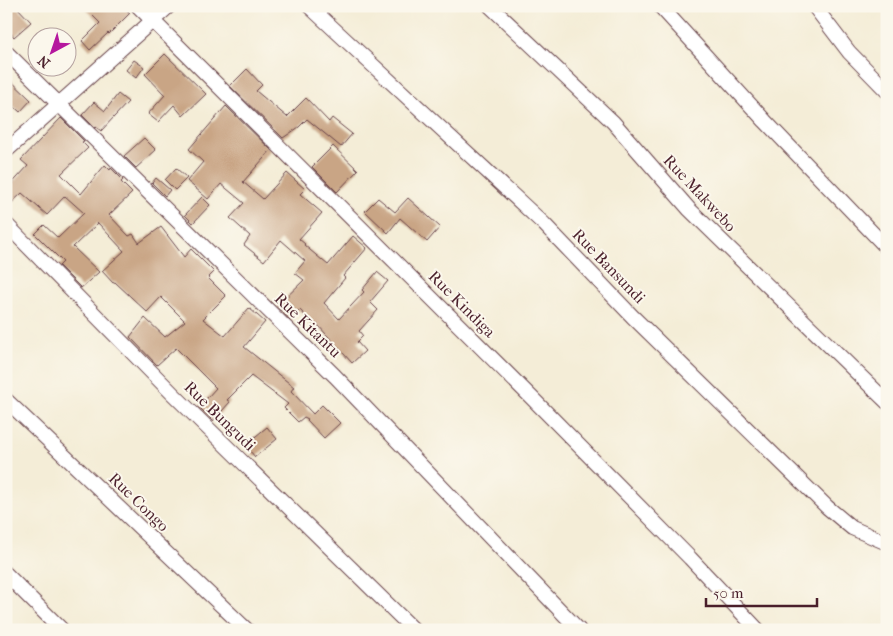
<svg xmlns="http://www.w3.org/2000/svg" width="893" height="636" font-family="'IM FELL French Canon',serif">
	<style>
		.building { fill: #c9a585 }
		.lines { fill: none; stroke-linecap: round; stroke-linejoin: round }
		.minor-casing { stroke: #643e45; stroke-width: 16 }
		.minor { stroke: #fff; stroke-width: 14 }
		.labels { text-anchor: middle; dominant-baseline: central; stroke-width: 4; stroke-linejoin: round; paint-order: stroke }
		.street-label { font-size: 16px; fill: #4a1f2b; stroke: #fbf7ec }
	</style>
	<rect width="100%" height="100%" fill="#fbf7ec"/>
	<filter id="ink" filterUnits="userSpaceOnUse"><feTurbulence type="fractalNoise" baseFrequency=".02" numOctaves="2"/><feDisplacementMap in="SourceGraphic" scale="10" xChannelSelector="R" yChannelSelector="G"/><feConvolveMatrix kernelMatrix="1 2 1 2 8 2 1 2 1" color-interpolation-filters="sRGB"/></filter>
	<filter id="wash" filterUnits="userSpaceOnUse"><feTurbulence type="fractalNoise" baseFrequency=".0096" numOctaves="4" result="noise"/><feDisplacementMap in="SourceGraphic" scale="20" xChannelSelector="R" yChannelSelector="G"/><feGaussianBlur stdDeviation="1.12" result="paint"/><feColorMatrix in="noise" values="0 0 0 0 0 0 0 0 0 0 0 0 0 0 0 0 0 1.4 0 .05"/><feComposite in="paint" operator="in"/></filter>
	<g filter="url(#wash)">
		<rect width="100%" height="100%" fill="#f4edd7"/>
		<g id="blocks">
			<!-- building -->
			<g class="building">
				<polygon points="6,6 16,6 31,22 14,37 6,28"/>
				<polygon points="83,6 122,6 130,13 109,34 108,33 90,50 82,41 100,23"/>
				<polygon points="165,54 206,94 183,116 174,105 158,122 148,114 165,95 145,74"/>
				<polygon points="134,60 144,67 136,78 126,70"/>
				<polygon points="247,69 262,85 256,91 287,117 306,98 329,122 332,118 352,134 341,147 307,119 299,127 283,138 230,86"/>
				<polygon points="6,76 31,100 20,112 6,99"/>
				<polygon points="118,94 128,102 101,131 96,127 95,128 82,115 94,102 105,111"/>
				<polygon points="226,106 271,150 243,182 263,199 287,173 305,189 300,194 322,213 299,239 305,244 304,245 328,265 353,236 367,248 343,276 345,278 324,303 339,319 364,292 362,290 377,272 388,281 370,302 378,310 359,331 363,336 357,342 365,351 352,363 317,324 315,326 300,310 290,320 277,306 304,280 295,273 305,261 281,240 264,261 244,245 250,236 230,218 244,203 221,184 208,199 187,181 203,162 189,149"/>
				<polygon points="61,118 84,141 82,142 88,148 61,174 81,194 105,165 110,170 111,168 123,180 121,182 132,193 109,215 129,236 133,234 139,243 161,227 184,257 191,249 214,272 208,278 226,296 203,319 225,336 249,308 265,322 244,347 294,387 291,391 313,414 322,405 340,423 324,438 307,420 308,419 304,417 298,422 284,408 288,404 251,376 227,400 230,402 213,421 199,407 216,388 176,348 157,365 130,337 145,318 165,337 185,321 161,297 147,312 115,282 113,283 102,271 124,251 98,223 73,247 99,272 81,288 59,266 63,262 35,234 44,225 58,238 84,213 65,196 47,215 22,193 6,208 6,190 28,166 21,160"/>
				<polygon points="144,138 156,150 136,168 124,156"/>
				<polygon points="333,146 358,170 337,192 312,167"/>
				<polygon points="176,168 187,178 175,190 165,180"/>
				<polygon points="156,178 170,190 165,196 152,183"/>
				<polygon points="202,197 210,205 193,223 185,215"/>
				<polygon points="378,198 395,212 408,198 440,227 427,242 400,218 388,233 365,211"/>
				<polygon points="267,427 277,439 255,457 245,445"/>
			</g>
		</g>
	</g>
	<g filter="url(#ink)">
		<use href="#blocks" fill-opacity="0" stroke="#643e45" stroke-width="1"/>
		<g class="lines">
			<defs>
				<g id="minor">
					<polyline points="138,6 530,396 690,558 758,630"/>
					<polyline points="309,6 544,224 633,317 827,507 852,528 887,543"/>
					<polyline points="490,6 613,122 689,209 887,402"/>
					<polyline points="660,6 765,121 887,248"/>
					<polyline points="814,6 849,52 887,91"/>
					<polyline points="6,52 335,376 579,630"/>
					<polyline points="6,151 169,6"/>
					<polyline points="6,224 172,393 414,630"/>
					<polyline points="6,400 247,630"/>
					<polyline points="6,574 62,630"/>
				</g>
			</defs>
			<!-- minor casing -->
			<use href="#minor" class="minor-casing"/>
			<!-- minor -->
			<use href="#minor" class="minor"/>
		</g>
	</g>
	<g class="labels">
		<!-- street labels -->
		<g class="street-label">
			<text transform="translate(700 193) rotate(47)">Rue Makwebo</text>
			<text transform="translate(609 266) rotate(46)">Rue Bansundi</text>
			<text transform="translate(462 304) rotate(45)">Rue Kindiga</text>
			<text transform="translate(308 325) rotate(44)">Rue Kitantu</text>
			<text transform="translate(220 416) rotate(44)">Rue Bungudi</text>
			<text transform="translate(139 502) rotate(44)">Rue Congo</text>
		</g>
	</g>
	<!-- margin -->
	<rect width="893" height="636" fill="none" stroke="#fbf7ec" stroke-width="25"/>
	<!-- north arrow -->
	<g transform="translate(52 52) rotate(220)"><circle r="24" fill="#fbf7ec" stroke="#b4a19f"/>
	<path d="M0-4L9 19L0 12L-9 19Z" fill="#b5179e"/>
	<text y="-8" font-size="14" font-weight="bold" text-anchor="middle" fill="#4a1f2b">N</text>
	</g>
	<!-- scale -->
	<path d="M706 598v8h111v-8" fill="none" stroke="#4a1f2b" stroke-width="2.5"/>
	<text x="713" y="598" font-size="15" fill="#4a1f2b" stroke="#fbf7ec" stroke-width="4" paint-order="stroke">50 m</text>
</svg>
